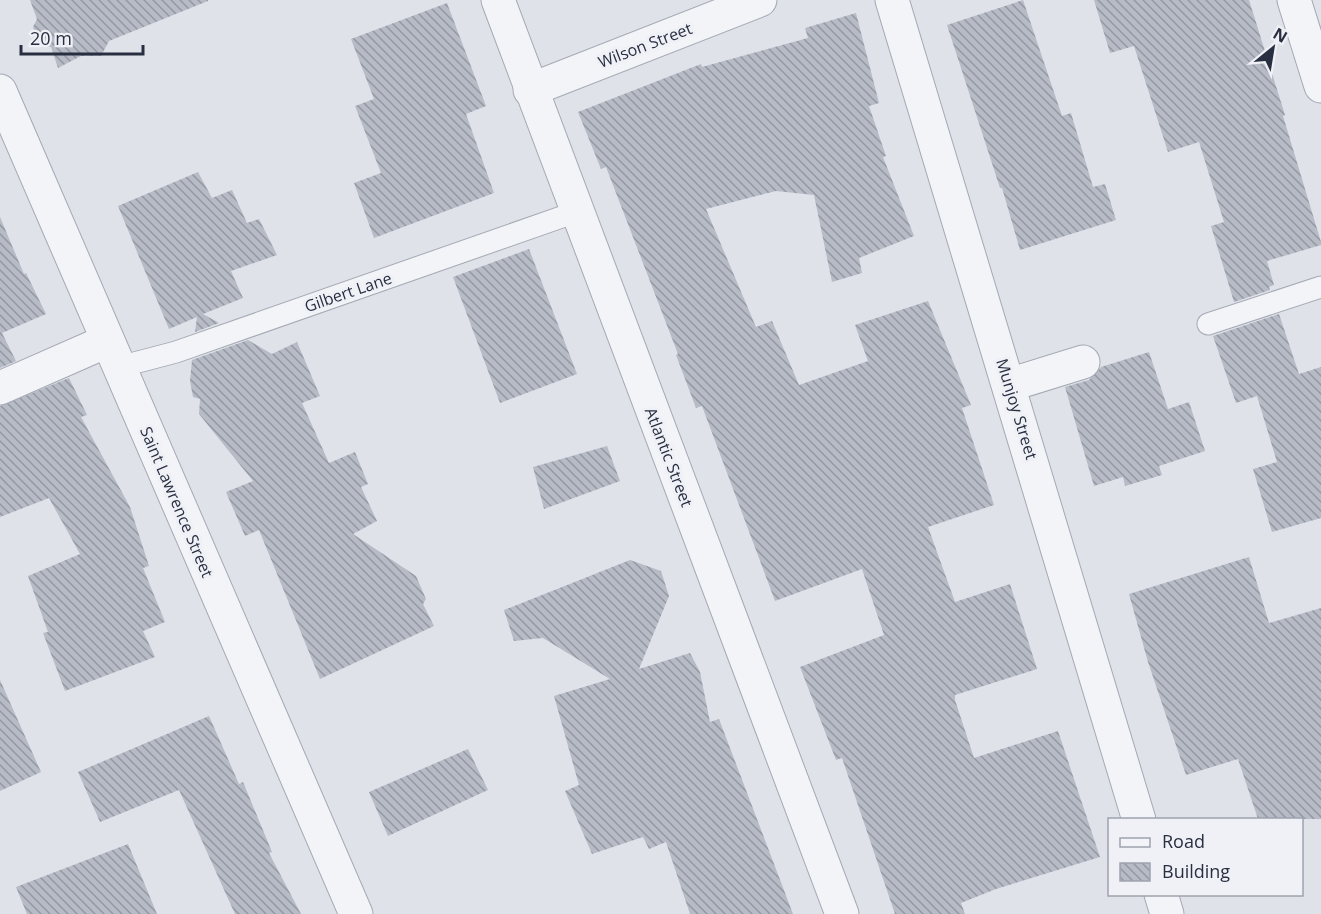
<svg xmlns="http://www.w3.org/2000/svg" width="1321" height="914" font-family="'Open Sans',sans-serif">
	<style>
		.building { fill: url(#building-back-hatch) }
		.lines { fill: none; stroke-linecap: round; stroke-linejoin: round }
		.lane-casing { stroke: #a4a9b3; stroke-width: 23 }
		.street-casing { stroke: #a4a9b3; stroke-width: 35 }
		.lane { stroke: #f2f4f7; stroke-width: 21 }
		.street { stroke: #f2f4f7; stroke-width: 33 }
		.labels { text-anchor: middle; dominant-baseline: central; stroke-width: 6; stroke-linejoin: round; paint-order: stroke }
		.street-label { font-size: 16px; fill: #282f41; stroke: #eff1f6 }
	</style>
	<defs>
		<pattern id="building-back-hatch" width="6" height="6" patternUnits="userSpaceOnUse" patternTransform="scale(1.5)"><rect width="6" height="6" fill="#b6bbc6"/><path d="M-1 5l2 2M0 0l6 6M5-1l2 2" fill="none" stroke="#9498a2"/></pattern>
	</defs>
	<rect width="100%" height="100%" fill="#dfe2e9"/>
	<!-- building -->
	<g class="building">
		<polygon points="30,0 208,0 208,1 109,41 101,56 81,56 58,68 51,47 39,45 33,27 37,19"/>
		<polygon points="1023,0 1062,116 1071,113 1093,187 1105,184 1116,220 1020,250 1002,188 1000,188 947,25"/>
		<polygon points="1094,0 1249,0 1285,115 1283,116 1321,242 1321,245 1267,261 1274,285 1269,287 1270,290 1234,302 1211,226 1224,222 1199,142 1168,152 1134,46 1110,53"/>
		<polygon points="447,3 486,106 466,114 494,193 374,238 354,183 381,173 355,106 374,99 351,39"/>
		<polygon points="856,13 879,103 869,106 886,156 883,157 914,236 859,258 862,273 832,282 814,195 776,191 706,209 756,327 772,321 799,385 868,361 855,325 928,301 971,405 962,408 994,505 928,527 955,602 1010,584 1037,669 955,695 955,700 974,758 1058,731 1100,857 996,889 961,903 965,914 895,914 842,758 836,760 800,667 884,635 862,569 775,601 702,406 696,408 676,355 678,354 606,167 601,169 578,112 701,64 702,67 808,38 805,28"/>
		<polygon points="198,172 212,198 232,190 247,223 259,219 277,255 231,271 243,298 203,314 219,323 195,332 197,317 169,329 118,206"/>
		<polygon points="0,217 24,274 26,273 46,314 2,333 16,361 0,368"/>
		<polygon points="529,249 577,374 500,403 453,277"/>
		<polygon points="1279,314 1299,374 1321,367 1321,518 1272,532 1253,469 1277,462 1257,396 1236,403 1213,336"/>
		<polygon points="248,340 272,354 297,342 320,396 302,403 329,463 355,452 368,484 361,487 377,521 353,534 416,576 426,599 423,604 434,626 320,679 259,530 245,536 226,492 253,481 199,414 200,399 193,397 190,381 192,360"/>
		<polygon points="1149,352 1168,409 1189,402 1205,451 1159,466 1162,475 1125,486 1123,477 1094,486 1065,387 1089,380 1101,367"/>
		<polygon points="69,378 87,415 81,417 130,507 149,566 143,568 165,622 143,631 155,657 65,691 43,633 48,632 28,576 80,554 49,498 0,517 0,406"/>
		<polygon points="607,446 620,481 544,509 533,467"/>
		<polygon points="1249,557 1269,623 1321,608 1321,819 1258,819 1238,759 1186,775 1148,662 1129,594"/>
		<polygon points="630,560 661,571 669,596 639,669 690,653 700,672 710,722 719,719 793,914 690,914 666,842 649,849 643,837 592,854 565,791 579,785 554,696 610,679 543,638 514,641 504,610"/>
		<polygon points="0,680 41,772 0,791"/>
		<polygon points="209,716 239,784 243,782 272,852 269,853 301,914 235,914 179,790 100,822 78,772"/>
		<polygon points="468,749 488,790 388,836 369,792"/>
		<polygon points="128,844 157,914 27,914 16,887"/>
	</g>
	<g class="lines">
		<defs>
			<g id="lane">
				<polyline points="1208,324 1321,287"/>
				<polyline points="119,367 176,352 576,212"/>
			</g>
			<g id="street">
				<polyline points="498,0 842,914"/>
				<polyline points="892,0 1139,820"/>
				<polyline points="1294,0 1321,86"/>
				<polyline points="530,90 760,0"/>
				<polyline points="0,91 356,914"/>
				<polyline points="1009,385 1083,362"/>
				<polyline points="0,388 107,341"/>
				<polyline points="1161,894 1167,914"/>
			</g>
		</defs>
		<!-- lane casing -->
		<use href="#lane" class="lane-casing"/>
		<!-- street casing -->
		<use href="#street" class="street-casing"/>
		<!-- lane -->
		<use href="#lane" class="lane"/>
		<!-- street -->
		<use href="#street" class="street"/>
	</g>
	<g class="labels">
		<!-- street labels -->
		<g class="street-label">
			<text transform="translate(645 45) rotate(-21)">Wilson Street</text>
			<text transform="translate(348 292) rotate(-19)">Gilbert Lane</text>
			<text transform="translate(1017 409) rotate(73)">Munjoy Street</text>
			<text transform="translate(669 457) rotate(69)">Atlantic Street</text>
			<text transform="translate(177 502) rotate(67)">Saint Lawrence Street</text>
		</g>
	</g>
	<!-- legend -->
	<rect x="1108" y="818" width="195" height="78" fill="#eff1f6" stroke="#9fa3ae" stroke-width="1.5"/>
	<rect x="1120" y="838" width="30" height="9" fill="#f2f4f7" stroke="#9fa3ae" stroke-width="1.5"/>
	<text x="1162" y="848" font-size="18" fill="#282f41">Road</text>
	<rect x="1120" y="863" width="30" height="18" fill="url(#building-back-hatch)" stroke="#9fa3ae" stroke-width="1.5"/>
	<text x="1162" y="878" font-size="18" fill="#282f41">Building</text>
	<!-- north arrow -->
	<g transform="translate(1273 48) rotate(30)" stroke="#eff1f6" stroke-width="4.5" paint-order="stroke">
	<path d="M0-4.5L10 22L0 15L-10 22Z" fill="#282f41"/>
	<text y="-9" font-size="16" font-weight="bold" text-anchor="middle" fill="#282f41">N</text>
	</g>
	<!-- scale -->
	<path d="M21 45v9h122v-9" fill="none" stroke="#282f41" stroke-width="3"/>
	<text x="30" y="45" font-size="18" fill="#282f41" stroke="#eff1f6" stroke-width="4.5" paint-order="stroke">20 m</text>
</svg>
